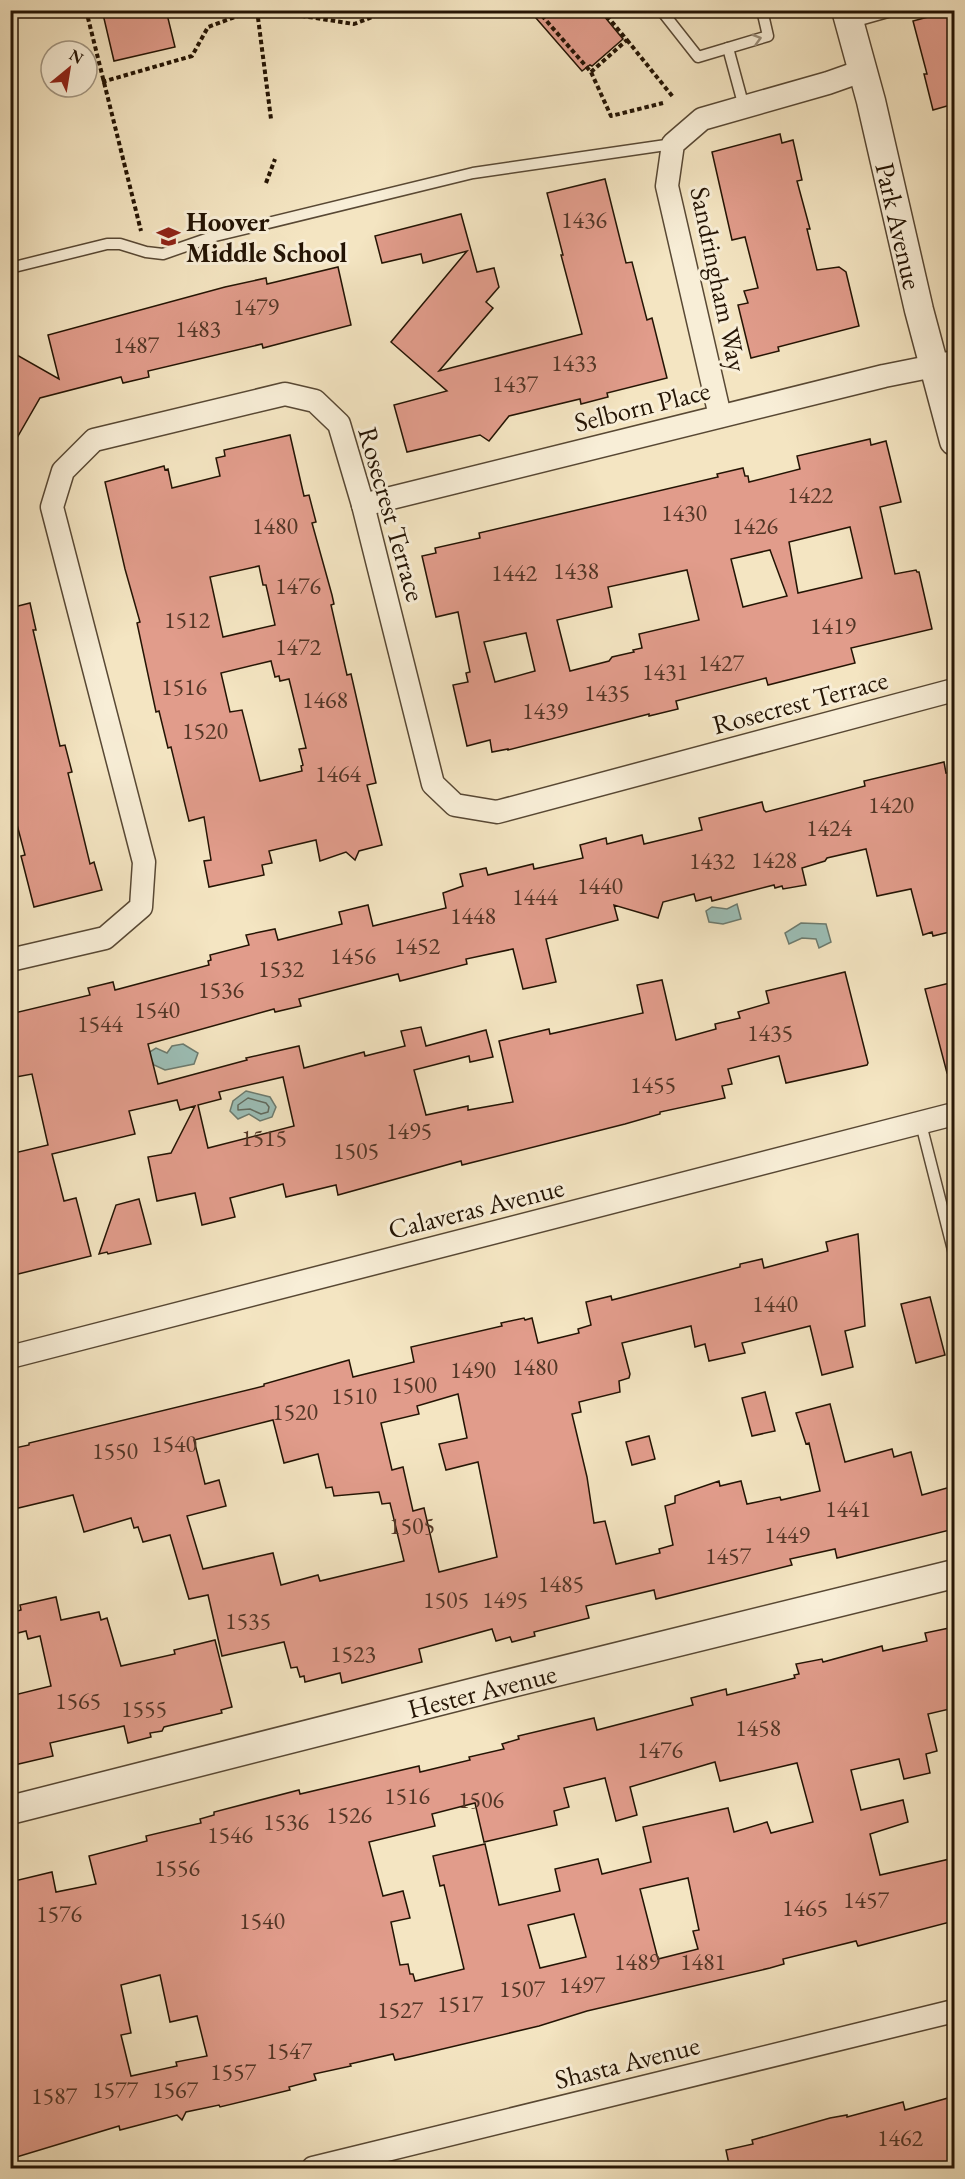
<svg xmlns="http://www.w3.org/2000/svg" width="965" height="2179" font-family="'EB Garamond',serif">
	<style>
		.water { fill: #9cbfb7; stroke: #6c7b6f; stroke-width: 1.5 }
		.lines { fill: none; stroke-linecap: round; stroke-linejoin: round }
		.shore { stroke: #606a5e; stroke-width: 1.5 }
		.building { fill: #e19c8b; stroke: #241404; stroke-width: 1.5; fill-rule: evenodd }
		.service-casing { stroke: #584834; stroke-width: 13 }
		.minor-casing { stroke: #584834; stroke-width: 25 }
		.tertiary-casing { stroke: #584834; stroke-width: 31 }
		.path { stroke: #241404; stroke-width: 4; stroke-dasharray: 4.5 3; stroke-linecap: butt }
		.service { stroke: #f8eed7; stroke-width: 10 }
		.minor { stroke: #f8eed7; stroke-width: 22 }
		.tertiary { stroke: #f8eed7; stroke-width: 28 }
		.oneway { stroke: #998c78 }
		.labels { text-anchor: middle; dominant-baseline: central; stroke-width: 6; stroke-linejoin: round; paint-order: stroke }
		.number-label { font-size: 24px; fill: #533626 }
		.poi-label { font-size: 27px; font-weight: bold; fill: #241404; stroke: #f8eed7; text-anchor: start }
		.street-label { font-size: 27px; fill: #241404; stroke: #f8eed7 }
	</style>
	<rect width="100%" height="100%" fill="#f4e5c2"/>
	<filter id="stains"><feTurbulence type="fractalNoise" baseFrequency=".00333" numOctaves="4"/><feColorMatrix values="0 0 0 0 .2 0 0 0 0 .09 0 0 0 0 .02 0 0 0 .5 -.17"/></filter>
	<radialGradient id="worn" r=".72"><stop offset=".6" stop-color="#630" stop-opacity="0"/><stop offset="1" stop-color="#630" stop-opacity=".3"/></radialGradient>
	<!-- water -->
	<g class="water">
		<polygon points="737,904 741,919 723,924 709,922 706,911 712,907 727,909"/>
		<polygon points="801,923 826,924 831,942 819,948 816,939 802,938 789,944 785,933"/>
		<polygon points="183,1044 198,1053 194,1064 165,1070 154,1065 148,1053 156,1048 167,1053 172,1046"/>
		<polygon points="246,1091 270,1097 276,1107 272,1117 260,1121 249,1114 238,1119 230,1111 233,1101"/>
	</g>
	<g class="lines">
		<!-- shore -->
		<polygon class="shore" points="248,1098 266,1103 269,1107 268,1112 261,1114 250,1109 238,1110 238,1105"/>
	</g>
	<!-- building -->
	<g class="building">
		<polygon points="102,10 166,10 175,47 114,61"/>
		<polygon points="529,10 599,10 623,39 592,66 590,65 582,71"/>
		<polygon points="954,10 954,104 933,110 924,74 927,74 913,21"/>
		<polygon points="780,134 782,143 793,140 802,180 797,181 810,229 807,229 817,270 839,267 846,272 859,326 778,347 779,351 751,358 738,305 748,303 744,291 758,288 745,237 732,240 712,152"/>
		<polygon points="605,179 626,263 632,262 647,320 652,318 667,378 607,393 608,397 581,404 580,399 509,416 489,441 480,435 407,452 394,405 447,391 391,342 467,251 423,263 421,254 382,263 375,236 461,214 477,272 494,268 499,287 486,302 493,308 439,371 582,334 561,255 563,255 547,193"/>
		<polygon points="338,267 351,325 263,348 262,344 148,371 149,377 123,383 121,377 40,398 10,450 10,351 59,379 48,335 225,287 266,278 267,284"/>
		<path d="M290,435L304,496L309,495L316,522L312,523L332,595L334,604L331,605L347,675L351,674L376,783L367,785L382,845L359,851L355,860L346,852L320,861L316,840L269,851L272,863L262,865L264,875L209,887L204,861L211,860L204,817L189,821L171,747L168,748L159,711L156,712L137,623L140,622L125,569L105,482L164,466L165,470L168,469L172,488L220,476L216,458L225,456L224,450ZM259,566L263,585H266L275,625L223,637L210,577ZM271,661L275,677L279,676L280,681L289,679L306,748L299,749L303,765L301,766L302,771L260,781L242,710L230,712L221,673Z"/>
		<path d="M870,439L871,445L886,441L901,502L880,507L895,574L916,570L917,572H919L932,629L851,648L855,663L768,685L766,678L676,701L678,709L649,716V714L508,750V749L492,752L490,740L467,746L453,685L468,682L466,673L470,672L458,612L436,617L422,556L436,553L435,548L480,538L479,533L718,477L717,474L743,468L745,476H748L749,482L800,469L797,456ZM850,527L862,578L798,593L789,542ZM770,550L787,596L743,607L731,559ZM687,570L699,620L639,634L642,648L633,650L634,652L612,657L609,661L570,671L557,620L612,607L608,587ZM526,633L535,671L495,682L484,642Z"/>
		<polygon points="30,603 36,630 33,630 60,746 65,745 72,772 68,773 90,864 94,862 102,890 34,907 21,856 25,855 10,798 10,608"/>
		<path d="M944,762L946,773L954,771V931L933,936L932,932L923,935L911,889L877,896L866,849L827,858L825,861L802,868L806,885L783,889L782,886L775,888L774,885L712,901L711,897L696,901L694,894L663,902L658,918L614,905L618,920L546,939L556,982L523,989L513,949L466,959L467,964L400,981L398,974L299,999L301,1006L275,1012L274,1009L148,1044L158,1084L247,1060L246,1058L299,1046L304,1068L364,1052L365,1056L405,1046L401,1031L421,1027L426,1046L486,1030L493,1057L470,1062L469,1056L414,1070L426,1115L468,1106V1110L513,1102L499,1041L549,1029L550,1034L643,1013L637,985L662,980L676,1040L716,1029L715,1024L740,1018L738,1012L769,1003L766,991L845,972L868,1063L867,1065L786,1083L779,1056L728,1069L732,1084L722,1086L725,1098L660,1112V1114L625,1124L462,1165L461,1161L338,1195L336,1185L286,1197L283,1184L230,1198L235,1217L202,1225L195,1193L157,1201L148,1157L171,1153L195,1106L180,1110L177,1100L129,1111L135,1134L52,1154L64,1201L76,1198L91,1256L10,1276V1154L48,1145L32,1074L10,1078V1014L90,995L88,988L113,982L115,990L209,965L208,961L211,960L210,955L249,945L246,935L275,929L278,940L342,924L339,912L368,905L373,926L446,908L443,893L463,886L460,874L486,868L488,875L533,864L534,869L583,858L580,845L606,838L607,844L642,835L644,844L702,830L699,818L762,802L764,810L766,812L865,786L864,781ZM283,1077L294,1126L208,1148L198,1105L221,1099L219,1092Z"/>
		<polygon points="954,982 954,1072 947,1073 925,989"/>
		<polygon points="139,1199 151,1244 108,1254 107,1252 99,1254 116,1205"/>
		<path d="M858,1234L865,1326L845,1331L853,1367L822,1375L810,1326L742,1343L745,1353L709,1361L705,1344L695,1347L691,1326L622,1343L630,1374L629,1378L619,1381L620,1392L579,1402L581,1412L572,1414L587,1477L594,1523L605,1521L616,1564L660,1553L659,1549L673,1545L665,1506L675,1503V1496L719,1481L720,1486L741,1481L747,1504L780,1497L781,1500L820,1491L809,1443L806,1444L796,1413L830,1404L845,1462L892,1449L894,1457L911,1452L922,1495L954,1486V1529L837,1558L835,1549L790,1559L792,1565L656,1599L654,1590L586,1606L589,1618L534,1632L535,1636L512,1642L510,1637L496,1641L492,1629L419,1649L422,1662L342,1683L340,1673L305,1682L304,1676L300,1677L297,1667L291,1668L284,1642L222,1656L208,1595L189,1599L170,1535L143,1542L138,1527L134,1528L131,1518L84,1532L73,1495L10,1510V1449L29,1445V1443L264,1386V1384L349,1360L353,1377L414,1362L411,1347L502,1326L501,1323L524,1318L525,1320L532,1318L538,1343L579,1333L578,1329L591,1325L586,1302L611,1296L612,1300L740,1267V1264L762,1259L764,1268L828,1251L826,1242ZM458,1394L467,1438L439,1444L446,1470L478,1462L497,1557L439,1572L424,1508L413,1511L403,1467L392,1470L381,1423L419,1414L417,1406ZM273,1420L284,1463L318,1454L326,1488L332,1487L334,1496L379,1492L382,1504L390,1503L404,1561L320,1581L318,1575L281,1585L273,1553L203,1569L187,1516L226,1506L219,1480L205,1484L194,1440Z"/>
		<polygon points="930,1297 945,1355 916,1363 901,1304"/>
		<polygon points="765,1392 775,1431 752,1436 742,1398"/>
		<polygon points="649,1436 655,1459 632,1465 626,1442"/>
		<polygon points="56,1597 61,1620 99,1612 101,1620 107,1618 121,1666 175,1654 174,1650 215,1640 232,1707 221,1710 222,1713 164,1727 162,1731 150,1733 151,1737 128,1743 124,1726 50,1743 53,1756 10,1766 10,1696 51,1686 40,1636 28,1639 26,1631 10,1635 10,1613 21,1610 20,1605"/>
		<path d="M954,1627V1708L928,1714L937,1751L926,1754L930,1773L904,1779L899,1759L851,1770L861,1810L903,1800L908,1822L870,1834L880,1875L954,1858V1921L858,1946L856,1941L783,1959L784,1964L770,1968L587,2011L539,2026L413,2056L395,2060L393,2054L350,2064L351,2066L314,2074L316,2080L289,2087L290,2090L220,2107L219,2105L186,2112L182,2120L177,2115L120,2130L119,2126L10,2159V1882L52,1872L56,1892L96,1884L89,1856L147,1841L146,1836L201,1823L200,1819L214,1815V1812L299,1790L300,1794L419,1766L420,1772L470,1760L469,1757L504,1749L502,1744L519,1739L518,1736L594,1718L597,1730L693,1705L691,1698L726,1689L727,1695L795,1678L794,1675L799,1674L796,1664L822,1659L823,1662L882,1646L883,1651L927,1641L925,1633ZM715,1762L720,1781L797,1763L813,1822L771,1833L767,1822L734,1832L728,1808L643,1827L651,1862L602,1874L598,1859L555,1869L560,1891L499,1905L485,1844L433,1856L440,1886L444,1885L464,1969L415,1981L413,1974H410L408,1964L400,1965L391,1922L410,1918L403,1891L383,1896L369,1842L435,1826L432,1814L475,1803L484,1842L557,1825L554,1811L569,1807L564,1788L605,1778L616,1821L637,1815L630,1787ZM688,1878L699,1930L693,1931L698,1949L658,1959L640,1889ZM574,1914L586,1957L540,1968L528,1925ZM160,1975L170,2022L197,2016L207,2056L176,2062L177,2066L131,2076L121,2035L131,2033L121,1985Z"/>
		<polygon points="948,2098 950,2105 954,2104 954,2169 730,2169 726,2150 753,2144 752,2140 830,2118 847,2115 847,2117 903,2102 905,2110"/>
	</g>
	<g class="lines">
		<defs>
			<g id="service">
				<polyline points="661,10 698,57 768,36 762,10"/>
				<polyline points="849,23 895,10"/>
				<polyline points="728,48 744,107"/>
				<polyline points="10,268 107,244 120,244 146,252 163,254 215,236 473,173 673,144"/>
				<polyline points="921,1124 954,1254"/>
			</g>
			<g id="minor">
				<polyline points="720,416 667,186 673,144 702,119 828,83 862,71"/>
				<polyline points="363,505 884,376 954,362"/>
				<polyline points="10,960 105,938 141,907 144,862 52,507 63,471 94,440 285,394 315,401 339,424 363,505 433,784 455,805 497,812 954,690"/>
				<polyline points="10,1357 954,1114"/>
				<polyline points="313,2168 954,2011"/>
			</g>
			<g id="tertiary">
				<polyline points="846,10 871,101 919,310 954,441"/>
				<polyline points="10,1810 491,1688 954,1574"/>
			</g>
		</defs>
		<!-- service casing -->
		<use href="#service" class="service-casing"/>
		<!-- minor casing -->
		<use href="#minor" class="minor-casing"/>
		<!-- tertiary casing -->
		<use href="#tertiary" class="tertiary-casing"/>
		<!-- path -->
		<g class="path">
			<polyline points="86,10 141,231"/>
			<polyline points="257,10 271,119"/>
			<polyline points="264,10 354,24 391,10"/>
			<polyline points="537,10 591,72 611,116 663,103"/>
			<polyline points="627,40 673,97"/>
			<polyline points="591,72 627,40 602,10"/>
			<polyline points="102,82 192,56 208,27 254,10"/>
			<polyline points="266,183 275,159"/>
		</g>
		<!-- service -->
		<use href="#service" class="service"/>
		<!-- minor -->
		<use href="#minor" class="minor"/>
		<!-- tertiary -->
		<use href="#tertiary" class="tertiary"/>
	</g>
	<!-- one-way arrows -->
	<defs><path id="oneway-chevron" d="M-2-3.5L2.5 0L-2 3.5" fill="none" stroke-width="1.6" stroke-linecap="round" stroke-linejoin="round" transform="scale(1.5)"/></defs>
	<use class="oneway" href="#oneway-chevron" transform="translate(757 39) rotate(-16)"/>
	<!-- icons -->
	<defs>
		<symbol id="school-bare" viewBox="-9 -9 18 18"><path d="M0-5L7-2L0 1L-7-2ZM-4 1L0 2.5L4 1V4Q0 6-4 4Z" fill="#8f2418" stroke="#f8eed7" stroke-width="2.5" paint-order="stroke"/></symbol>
	</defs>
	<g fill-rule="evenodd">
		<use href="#school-bare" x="152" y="220" width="33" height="33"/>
	</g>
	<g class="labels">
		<!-- number labels -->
		<g class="number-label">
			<text x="584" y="219">1436</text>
			<text x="256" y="306">1479</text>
			<text x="198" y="328">1483</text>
			<text x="136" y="344">1487</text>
			<text x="574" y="362">1433</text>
			<text x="515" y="383">1437</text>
			<text x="810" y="494">1422</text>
			<text x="684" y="512">1430</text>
			<text x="275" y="525">1480</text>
			<text x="755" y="525">1426</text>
			<text x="576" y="570">1438</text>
			<text x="514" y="572">1442</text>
			<text x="298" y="585">1476</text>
			<text x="187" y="619">1512</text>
			<text x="833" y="625">1419</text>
			<text x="298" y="646">1472</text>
			<text x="721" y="662">1427</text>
			<text x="665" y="671">1431</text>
			<text x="184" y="686">1516</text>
			<text x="607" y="692">1435</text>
			<text x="325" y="699">1468</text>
			<text x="545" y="710">1439</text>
			<text x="205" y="730">1520</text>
			<text x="338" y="773">1464</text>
			<text x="891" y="804">1420</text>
			<text x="829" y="827">1424</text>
			<text x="774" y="859">1428</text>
			<text x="712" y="860">1432</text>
			<text x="600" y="885">1440</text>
			<text x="535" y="896">1444</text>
			<text x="473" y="915">1448</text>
			<text x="417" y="945">1452</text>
			<text x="353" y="955">1456</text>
			<text x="281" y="968">1532</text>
			<text x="221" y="989">1536</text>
			<text x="157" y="1009">1540</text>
			<text x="100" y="1023">1544</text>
			<text x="770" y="1032">1435</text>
			<text x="653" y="1084">1455</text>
			<text x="409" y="1130">1495</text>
			<text x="264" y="1137">1515</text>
			<text x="356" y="1150">1505</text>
			<text x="775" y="1303">1440</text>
			<text x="535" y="1366">1480</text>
			<text x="473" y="1369">1490</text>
			<text x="414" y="1384">1500</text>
			<text x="354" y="1395">1510</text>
			<text x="295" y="1411">1520</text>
			<text x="174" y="1443">1540</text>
			<text x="115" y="1450">1550</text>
			<text x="848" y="1508">1441</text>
			<text x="412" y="1525">1505</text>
			<text x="787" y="1534">1449</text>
			<text x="728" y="1555">1457</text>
			<text x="561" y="1583">1485</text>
			<text x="446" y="1599">1505</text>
			<text x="505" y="1599">1495</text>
			<text x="248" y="1620">1535</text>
			<text x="353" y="1653">1523</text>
			<text x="78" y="1700">1565</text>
			<text x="144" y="1708">1555</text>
			<text x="758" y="1727">1458</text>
			<text x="660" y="1749">1476</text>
			<text x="407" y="1795">1516</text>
			<text x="481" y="1799">1506</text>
			<text x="349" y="1814">1526</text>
			<text x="286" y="1821">1536</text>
			<text x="230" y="1834">1546</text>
			<text x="177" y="1867">1556</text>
			<text x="866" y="1899">1457</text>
			<text x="805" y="1907">1465</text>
			<text x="59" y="1913">1576</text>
			<text x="262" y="1920">1540</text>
			<text x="637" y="1961">1489</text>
			<text x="703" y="1961">1481</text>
			<text x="582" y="1984">1497</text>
			<text x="522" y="1988">1507</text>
			<text x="460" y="2003">1517</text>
			<text x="400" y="2009">1527</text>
			<text x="289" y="2050">1547</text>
			<text x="233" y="2071">1557</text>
			<text x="115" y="2089">1577</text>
			<text x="175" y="2089">1567</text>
			<text x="54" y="2095">1587</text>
			<text x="900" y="2137">1462</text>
		</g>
		<!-- poi labels -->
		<g class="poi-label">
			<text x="186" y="221">Hoover<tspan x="186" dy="31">Middle School</tspan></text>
		</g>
		<!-- street labels -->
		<g class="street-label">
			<text transform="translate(899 226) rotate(77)">Park Avenue</text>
			<text transform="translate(719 279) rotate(78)">Sandringham Way</text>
			<text transform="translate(642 406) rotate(-14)">Selborn Place</text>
			<text transform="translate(392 514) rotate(74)">Rosecrest Terrace</text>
			<text transform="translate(800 702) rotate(-15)">Rosecrest Terrace</text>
			<text transform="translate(476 1208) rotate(-14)">Calaveras Avenue</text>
			<text transform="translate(482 1691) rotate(-14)">Hester Avenue</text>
			<text transform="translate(627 2062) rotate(-14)">Shasta Avenue</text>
		</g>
	</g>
	<!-- margin -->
	<rect width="965" height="2179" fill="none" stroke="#f4e5c2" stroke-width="36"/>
	<rect x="12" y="12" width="941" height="2155" fill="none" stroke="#241404" stroke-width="3"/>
	<rect x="18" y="18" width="929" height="2143" fill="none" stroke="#241404" stroke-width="1.5"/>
	<!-- north arrow -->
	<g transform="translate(69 69) rotate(30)"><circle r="28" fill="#f8eed7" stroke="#a39783" stroke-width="1.5"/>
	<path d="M0-4.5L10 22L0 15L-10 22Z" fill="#8f2418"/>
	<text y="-9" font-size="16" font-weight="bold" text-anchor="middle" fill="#241404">N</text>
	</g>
	<rect width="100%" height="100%" filter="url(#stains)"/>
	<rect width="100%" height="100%" fill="url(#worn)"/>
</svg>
